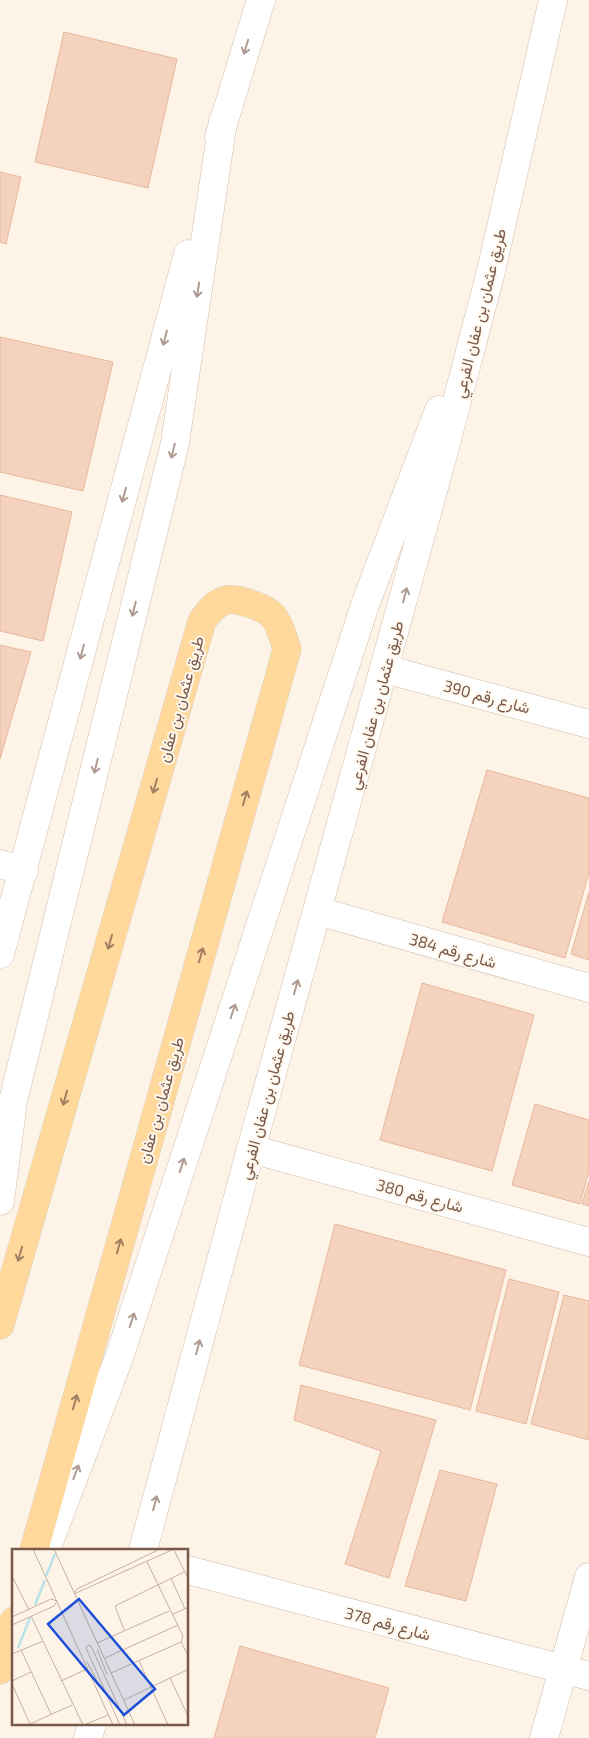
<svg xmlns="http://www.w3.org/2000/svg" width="589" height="1738" font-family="'Exo 2',Vazirmatn,sans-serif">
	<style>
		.building { fill: #f4d2bd; stroke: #e8b89c }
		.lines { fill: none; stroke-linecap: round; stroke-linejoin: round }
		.street-casing { stroke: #d0bbab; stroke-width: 29 }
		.secondary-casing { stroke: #d6bdab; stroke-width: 29 }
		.primary-casing { stroke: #dcd4d0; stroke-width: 29 }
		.street { stroke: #fff; stroke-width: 28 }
		.secondary { stroke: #fff; stroke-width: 28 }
		.primary { stroke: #ffd89c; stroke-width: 28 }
		.oneway { stroke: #af9b92 }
		.oneway2 { stroke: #a17f62 }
		.labels { text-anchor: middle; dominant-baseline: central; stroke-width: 4; stroke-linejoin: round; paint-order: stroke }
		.street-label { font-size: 16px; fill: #795949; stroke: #fff8ee }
		.inset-river { fill: none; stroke: #b9e2e9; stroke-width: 2.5 }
		.inset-road { fill: none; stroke: #c4b1a3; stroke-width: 1 }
		.view { fill: #1d4ed8; fill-opacity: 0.15; stroke: #1d4ed8; stroke-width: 2.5 }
		.inset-edge { fill: none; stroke: #795949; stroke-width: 2.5 }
	</style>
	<rect width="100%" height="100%" fill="#fdf4e7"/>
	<!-- building -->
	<g class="building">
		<polygon points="64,32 177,59 148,188 35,162"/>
		<polygon points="0,172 21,177 6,244 0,242"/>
		<polygon points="0,337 113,362 83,491 0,472"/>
		<polygon points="0,495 72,512 43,641 0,631"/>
		<polygon points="0,645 31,652 0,759"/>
		<polygon points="487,770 589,798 589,873 565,958 442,922"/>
		<polygon points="589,892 589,960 571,954"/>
		<polygon points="422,983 534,1015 492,1171 380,1140"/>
		<polygon points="535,1104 589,1120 589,1171 580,1204 512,1185"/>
		<polygon points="589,1181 589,1206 582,1204"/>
		<polygon points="335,1224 506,1270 470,1410 299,1365"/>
		<polygon points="509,1279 559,1292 526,1424 476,1411"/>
		<polygon points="564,1295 589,1301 589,1440 531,1424"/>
		<polygon points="301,1385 436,1420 389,1578 345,1564 381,1451 294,1420"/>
		<polygon points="440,1470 497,1484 466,1601 405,1586"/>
		<polygon points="240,1646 389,1688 375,1738 214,1738"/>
	</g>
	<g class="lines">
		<defs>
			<g id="street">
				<polyline points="385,669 589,724"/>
				<polyline points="0,864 24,871"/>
				<polyline points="318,911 589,988"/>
				<polyline points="251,1149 589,1242"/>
				<polyline points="188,1570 589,1676"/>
				<polyline points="544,1738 589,1577"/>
			</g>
			<g id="secondary">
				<polyline points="219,137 261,0"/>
				<polyline points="0,954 188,254"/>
				<polyline points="0,1201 13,1101 175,443 223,121"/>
				<polyline points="46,1550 120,1355 366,602 439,410"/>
				<polyline points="143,1550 251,1149 441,462 490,275 553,0"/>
				<polyline points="88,1738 92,1724"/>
			</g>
			<g id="primary">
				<path d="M0,1325L202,621C208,613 215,603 226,600C237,597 266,608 273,616C281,626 283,638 287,649L34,1550"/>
				<polyline points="0,1670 14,1621"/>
			</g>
		</defs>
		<!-- street casing -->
		<use href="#street" class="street-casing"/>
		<!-- secondary casing -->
		<use href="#secondary" class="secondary-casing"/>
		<!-- primary casing -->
		<use href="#primary" class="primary-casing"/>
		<!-- street -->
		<use href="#street" class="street"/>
		<!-- secondary -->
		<use href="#secondary" class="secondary"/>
		<!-- primary -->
		<use href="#primary" class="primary"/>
	</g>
	<!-- one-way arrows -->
	<defs><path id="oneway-shaft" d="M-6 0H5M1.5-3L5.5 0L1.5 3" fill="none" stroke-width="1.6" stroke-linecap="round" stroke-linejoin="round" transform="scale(1.25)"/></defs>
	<g class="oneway">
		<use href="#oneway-shaft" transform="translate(246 47) rotate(107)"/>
		<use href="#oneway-shaft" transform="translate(198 290) rotate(99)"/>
		<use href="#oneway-shaft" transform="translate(165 338) rotate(105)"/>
		<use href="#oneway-shaft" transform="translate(173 451) rotate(104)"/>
		<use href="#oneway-shaft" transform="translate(124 495) rotate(105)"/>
		<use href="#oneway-shaft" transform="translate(405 595) rotate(-75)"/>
		<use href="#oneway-shaft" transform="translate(134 609) rotate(104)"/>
		<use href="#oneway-shaft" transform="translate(82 652) rotate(105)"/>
		<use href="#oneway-shaft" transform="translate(96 766) rotate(104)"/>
		<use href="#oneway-shaft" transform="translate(296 987) rotate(-74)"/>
		<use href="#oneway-shaft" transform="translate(233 1011) rotate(-72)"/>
		<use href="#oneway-shaft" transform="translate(182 1165) rotate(-72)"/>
		<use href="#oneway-shaft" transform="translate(132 1320) rotate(-72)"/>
		<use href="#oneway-shaft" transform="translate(198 1347) rotate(-75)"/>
		<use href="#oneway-shaft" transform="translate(76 1472) rotate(-69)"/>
		<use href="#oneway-shaft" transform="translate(155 1503) rotate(-75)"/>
	</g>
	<g class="oneway2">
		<use href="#oneway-shaft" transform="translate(155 786) rotate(106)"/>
		<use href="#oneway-shaft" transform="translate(245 798) rotate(-74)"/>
		<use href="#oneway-shaft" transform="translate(110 942) rotate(106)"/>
		<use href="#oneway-shaft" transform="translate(201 955) rotate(-74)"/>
		<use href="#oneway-shaft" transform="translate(65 1098) rotate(106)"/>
		<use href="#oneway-shaft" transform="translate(119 1246) rotate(-74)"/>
		<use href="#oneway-shaft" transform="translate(20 1254) rotate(106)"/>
		<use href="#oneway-shaft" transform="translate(75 1402) rotate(-74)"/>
	</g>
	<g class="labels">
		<!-- street labels -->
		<g class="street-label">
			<text transform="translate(479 313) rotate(-76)">طريق عثمان بن عفان الفرعي</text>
			<text transform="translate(487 696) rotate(15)">شارع رقم 390</text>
			<text transform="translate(180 699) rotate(-74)">طريق عثمان بن عفان</text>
			<text transform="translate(375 705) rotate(-75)">طريق عثمان بن عفان الفرعي</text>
			<text transform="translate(453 950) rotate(16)">شارع رقم 384</text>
			<text transform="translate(266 1095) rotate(-75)">طريق عثمان بن عفان الفرعي</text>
			<text transform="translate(160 1100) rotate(-74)">طريق عثمان بن عفان</text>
			<text transform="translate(420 1195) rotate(15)">شارع رقم 380</text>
			<text transform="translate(388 1623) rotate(15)">شارع رقم 378</text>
		</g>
	</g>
	<!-- overview -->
	<g transform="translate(12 1549)">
		<rect width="176" height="176" fill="#fdf4e7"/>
		<path class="inset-river" d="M34,27L43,5M23,56L33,31M6,99L18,69"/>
		<path class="inset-road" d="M21,0L101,176M42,0L123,176M162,1L177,31M135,13L171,87L169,93L177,108M0,27L17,61M159,29L173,60M62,44L65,40L148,0M62,45L162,0M161,65L177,58M19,67L71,176M0,68L39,50L45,52L42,57L0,76M112,81L103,57L172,23M85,94L157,62M85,100L95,125M9,101L39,165M0,105L31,92M93,109L166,76M127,112L156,176M75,113L89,139M99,124L169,93M158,129L177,169M0,132L19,123M49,132L75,120M0,135L18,175M112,151L177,120M16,176L60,156M72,176L96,166M108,176L74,99L76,96L79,97L115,176"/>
		<path class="view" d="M67,50L143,140L112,166L36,75Z"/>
		<rect width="176" height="176" class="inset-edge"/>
	</g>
</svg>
